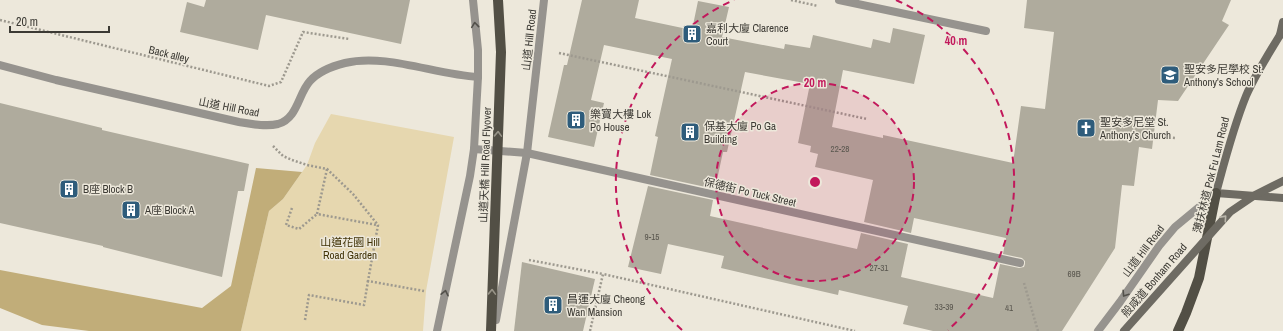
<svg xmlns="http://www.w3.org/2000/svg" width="1283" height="331" font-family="'Archivo Narrow','Noto Sans TC',sans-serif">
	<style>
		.green { fill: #e6d7af }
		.forest { fill: #c1ad79 }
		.building { fill: #afab9d }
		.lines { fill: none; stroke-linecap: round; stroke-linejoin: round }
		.path { stroke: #9d998f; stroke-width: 2.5; stroke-dasharray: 2 2; stroke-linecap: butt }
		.minor { stroke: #96938e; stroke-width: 8 }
		.secondary { stroke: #6e6b63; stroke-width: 8 }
		.primary { stroke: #524f45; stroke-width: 10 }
		.secondary-bridge { stroke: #6e6b63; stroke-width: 8 }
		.primary-bridge { stroke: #524f45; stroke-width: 10 }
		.oneway { stroke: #52504a }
		.oneway2 { stroke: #989488 }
		.oneway3 { stroke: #bab6ab }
		.ring { fill: none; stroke: #c2185b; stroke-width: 2; stroke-dasharray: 7 5 }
		.labels { text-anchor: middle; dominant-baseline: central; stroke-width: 3; stroke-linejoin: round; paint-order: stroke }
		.number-label { font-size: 9px; fill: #59564e }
		.poi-label { font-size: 11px; fill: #3c3a34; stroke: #ede8db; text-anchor: start }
		.street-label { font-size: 11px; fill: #3c3a34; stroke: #ede8db }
		.park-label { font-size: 11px; fill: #423408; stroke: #ede8db }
		.centre { fill: #c2185b; stroke: #ede8db; stroke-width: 2 }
		.ring-label { font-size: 12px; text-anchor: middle; font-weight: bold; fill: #c2185b; stroke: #ede8db; stroke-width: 3; stroke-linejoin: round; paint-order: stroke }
	</style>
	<rect width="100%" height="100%" fill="#ede8db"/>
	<!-- green -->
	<polygon class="green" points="331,114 454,137 426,291 423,331 241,331 269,211 283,199 307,165 315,143"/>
	<!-- forest -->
	<polygon class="forest" points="256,168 302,172 283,199 269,211 241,331 89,331 42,325 0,308 0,270 202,308 231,286"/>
	<!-- building -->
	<g class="building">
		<polygon points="206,0 410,0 401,44 266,15 258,50 180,32 187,2 204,7"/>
		<polygon points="582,0 639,0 635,18 692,30 698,1 729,7 722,37 784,49 785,44 810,48 813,35 871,48 873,39 890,43 893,28 925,35 914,84 843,70 832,127 883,138 883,135 1013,163 1021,106 1045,109 1054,32 1024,28 1027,0 1231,0 1222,21 1229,25 1178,101 1158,100 1152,149 1139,147 1134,186 1122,185 1115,248 1062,331 933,331 903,324 908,306 839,290 838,295 721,268 724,256 668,244 661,274 628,267 648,186 713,200 710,216 857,249 861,233 908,244 901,277 993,298 1000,264 1019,268 1024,267 1025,264 1025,261 1022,258 1003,254 1006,238 914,218 911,233 864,222 873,180 815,167 818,154 810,152 811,146 798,143 810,84 745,72 727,152 723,152 715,189 650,175 658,137 655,136 672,59 604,45 591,100 604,103 594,147 548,137 564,65 567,65"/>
		<polygon points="0,103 102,128 102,130 249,164 244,191 238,191 222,277 103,247 103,246 0,223"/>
		<polygon points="522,262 595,279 583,331 514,331"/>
	</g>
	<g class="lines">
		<!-- path -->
		<g class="path">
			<polyline points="791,0 818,6"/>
			<polyline points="0,20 269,86 281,82 303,32 349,39"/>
			<polyline points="559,53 867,119"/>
			<polyline points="1153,136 1175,138"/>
			<polyline points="273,146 283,156 292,160 307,165 327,169 353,194 378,225 368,281 424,291"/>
			<polyline points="327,169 317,214 377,225"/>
			<polyline points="292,208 286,225 299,229 317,214"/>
			<polyline points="529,260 603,274"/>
			<polyline points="1024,283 1038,331"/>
			<polyline points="305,320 309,295 364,305 368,281"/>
			<polyline points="590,331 603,274 855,331"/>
		</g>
		<!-- minor -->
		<g class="minor">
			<polyline points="839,0 986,31"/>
			<path d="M0,65L56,80L239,122C251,124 266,127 278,124C298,118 298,94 310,81C319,71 333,66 345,63C386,53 436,75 478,77"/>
			<polyline points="474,149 527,153 1020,263"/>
			<polyline points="496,320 527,153 544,0"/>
			<polyline points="437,331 470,176 474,149 478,77 478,50 473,0"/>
			<polyline points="1098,331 1120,302 1159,246 1175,227 1216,193"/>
		</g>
		<!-- secondary -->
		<g class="secondary">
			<path d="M1283,33L1280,35C1268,55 1255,75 1246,96C1233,128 1225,160 1216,193L1283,198"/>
			<polyline points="1280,35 1283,22"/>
		</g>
		<!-- primary -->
		<polyline class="primary" points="1178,331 1186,313 1199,278 1216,193"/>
		<!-- secondary-bridge -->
		<polyline class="secondary-bridge" points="1124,331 1230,212 1255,195 1283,181"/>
		<!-- primary-bridge -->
		<polyline class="primary-bridge" points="491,331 501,52 498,0"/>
	</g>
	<!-- one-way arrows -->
	<defs><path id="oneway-chevron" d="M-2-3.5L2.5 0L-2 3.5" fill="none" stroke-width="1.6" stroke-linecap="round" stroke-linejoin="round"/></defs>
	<g class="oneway">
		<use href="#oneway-chevron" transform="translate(475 25) rotate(-96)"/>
		<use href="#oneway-chevron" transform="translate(445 293) rotate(-78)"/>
		<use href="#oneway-chevron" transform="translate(1125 294) rotate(123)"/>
	</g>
	<g class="oneway2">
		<use href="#oneway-chevron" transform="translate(498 134) rotate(-88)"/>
		<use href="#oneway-chevron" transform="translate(492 292) rotate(-88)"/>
	</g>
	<use class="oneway3" href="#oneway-chevron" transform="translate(1224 218) rotate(-48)"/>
	<!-- distance rings -->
	<circle cx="815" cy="182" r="99" fill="#c2185b" fill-opacity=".12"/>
	<g class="ring">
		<circle cx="815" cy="182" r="99"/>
		<path d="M682 330A199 199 0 0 1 734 0M896 0A199 199 0 0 1 948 330"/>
	</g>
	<!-- icons -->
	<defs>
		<symbol id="building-square" viewBox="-11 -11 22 22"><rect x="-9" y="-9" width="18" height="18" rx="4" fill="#2e5c7b" stroke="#ede8db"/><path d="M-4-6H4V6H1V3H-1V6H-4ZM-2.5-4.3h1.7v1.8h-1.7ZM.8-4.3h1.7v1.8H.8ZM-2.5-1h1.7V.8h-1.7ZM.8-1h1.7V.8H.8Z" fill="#fff"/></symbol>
		<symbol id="school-square" viewBox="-11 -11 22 22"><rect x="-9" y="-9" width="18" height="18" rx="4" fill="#2e5c7b" stroke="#ede8db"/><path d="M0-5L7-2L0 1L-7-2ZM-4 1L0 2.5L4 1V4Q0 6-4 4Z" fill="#fff"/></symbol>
		<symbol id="church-square" viewBox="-11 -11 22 22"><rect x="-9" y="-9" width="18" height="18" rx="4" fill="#2e5c7b" stroke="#ede8db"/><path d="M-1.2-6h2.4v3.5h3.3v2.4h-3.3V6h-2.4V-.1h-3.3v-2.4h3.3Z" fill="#fff"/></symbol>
	</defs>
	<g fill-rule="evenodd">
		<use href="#building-square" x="681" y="23" width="22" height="22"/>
		<use href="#school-square" x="1159" y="64" width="22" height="22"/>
		<use href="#building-square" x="565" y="109" width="22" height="22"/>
		<use href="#church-square" x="1075" y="117" width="22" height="22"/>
		<use href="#building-square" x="679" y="121" width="22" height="22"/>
		<use href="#building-square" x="58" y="178" width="22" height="22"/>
		<use href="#building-square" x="120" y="199" width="22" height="22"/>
		<use href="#building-square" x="542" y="294" width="22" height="22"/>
	</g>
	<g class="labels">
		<!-- number labels -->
		<g class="number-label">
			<text x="840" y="149">22-28</text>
			<text x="652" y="237">9-15</text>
			<text x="879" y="268">27-31</text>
			<text x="1074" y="274">69B</text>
			<text x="944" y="307">33-39</text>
			<text x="1009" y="308">41</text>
		</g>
		<!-- poi labels -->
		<g class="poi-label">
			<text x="706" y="28">嘉利大廈 Clarence<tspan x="706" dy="13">Court</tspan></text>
			<text x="1184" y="69">聖安多尼學校 St.<tspan x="1184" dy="13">Anthony's School</tspan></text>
			<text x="590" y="114">樂寶大樓 Lok<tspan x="590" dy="13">Po House</tspan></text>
			<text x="1100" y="122">聖安多尼堂 St.<tspan x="1100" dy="13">Anthony's Church</tspan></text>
			<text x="704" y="126">保基大廈 Po Ga<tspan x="704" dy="13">Building</tspan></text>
			<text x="83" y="189">B座 Block B</text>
			<text x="145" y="210">A座 Block A</text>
			<text x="567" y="299">昌運大廈 Cheong<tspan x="567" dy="13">Wan Mansion</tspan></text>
		</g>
		<!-- street labels -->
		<g class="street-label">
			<text transform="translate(529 40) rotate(-84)">山道 Hill Road</text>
			<text transform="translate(169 54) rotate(14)">Back alley</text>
			<text transform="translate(229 107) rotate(11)">山道 Hill Road</text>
			<text transform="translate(485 165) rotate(-88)">山道天橋 Hill Road Flyover</text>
			<text transform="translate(1211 175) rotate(-76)">薄扶林道 Pok Fu Lam Road</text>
			<text transform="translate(750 192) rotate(13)">保德街 Po Tuck Street</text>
			<text transform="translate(1143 251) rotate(-53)">山道 Hill Road</text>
			<text transform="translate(1154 280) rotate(-49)">般咸道 Bonham Road</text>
		</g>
		<!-- park labels -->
		<g class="park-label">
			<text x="350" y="242">山道花園 Hill<tspan x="350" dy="13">Road Garden</tspan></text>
		</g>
	</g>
	<circle cx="815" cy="182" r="6" class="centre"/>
	<g class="ring-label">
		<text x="956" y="45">40 m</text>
		<text x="815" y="87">20 m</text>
	</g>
	<!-- scale -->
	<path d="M10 26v6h99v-6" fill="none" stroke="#3c3a34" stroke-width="2"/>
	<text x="16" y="26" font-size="12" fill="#3c3a34" stroke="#ede8db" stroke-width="3" paint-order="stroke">20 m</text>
</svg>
